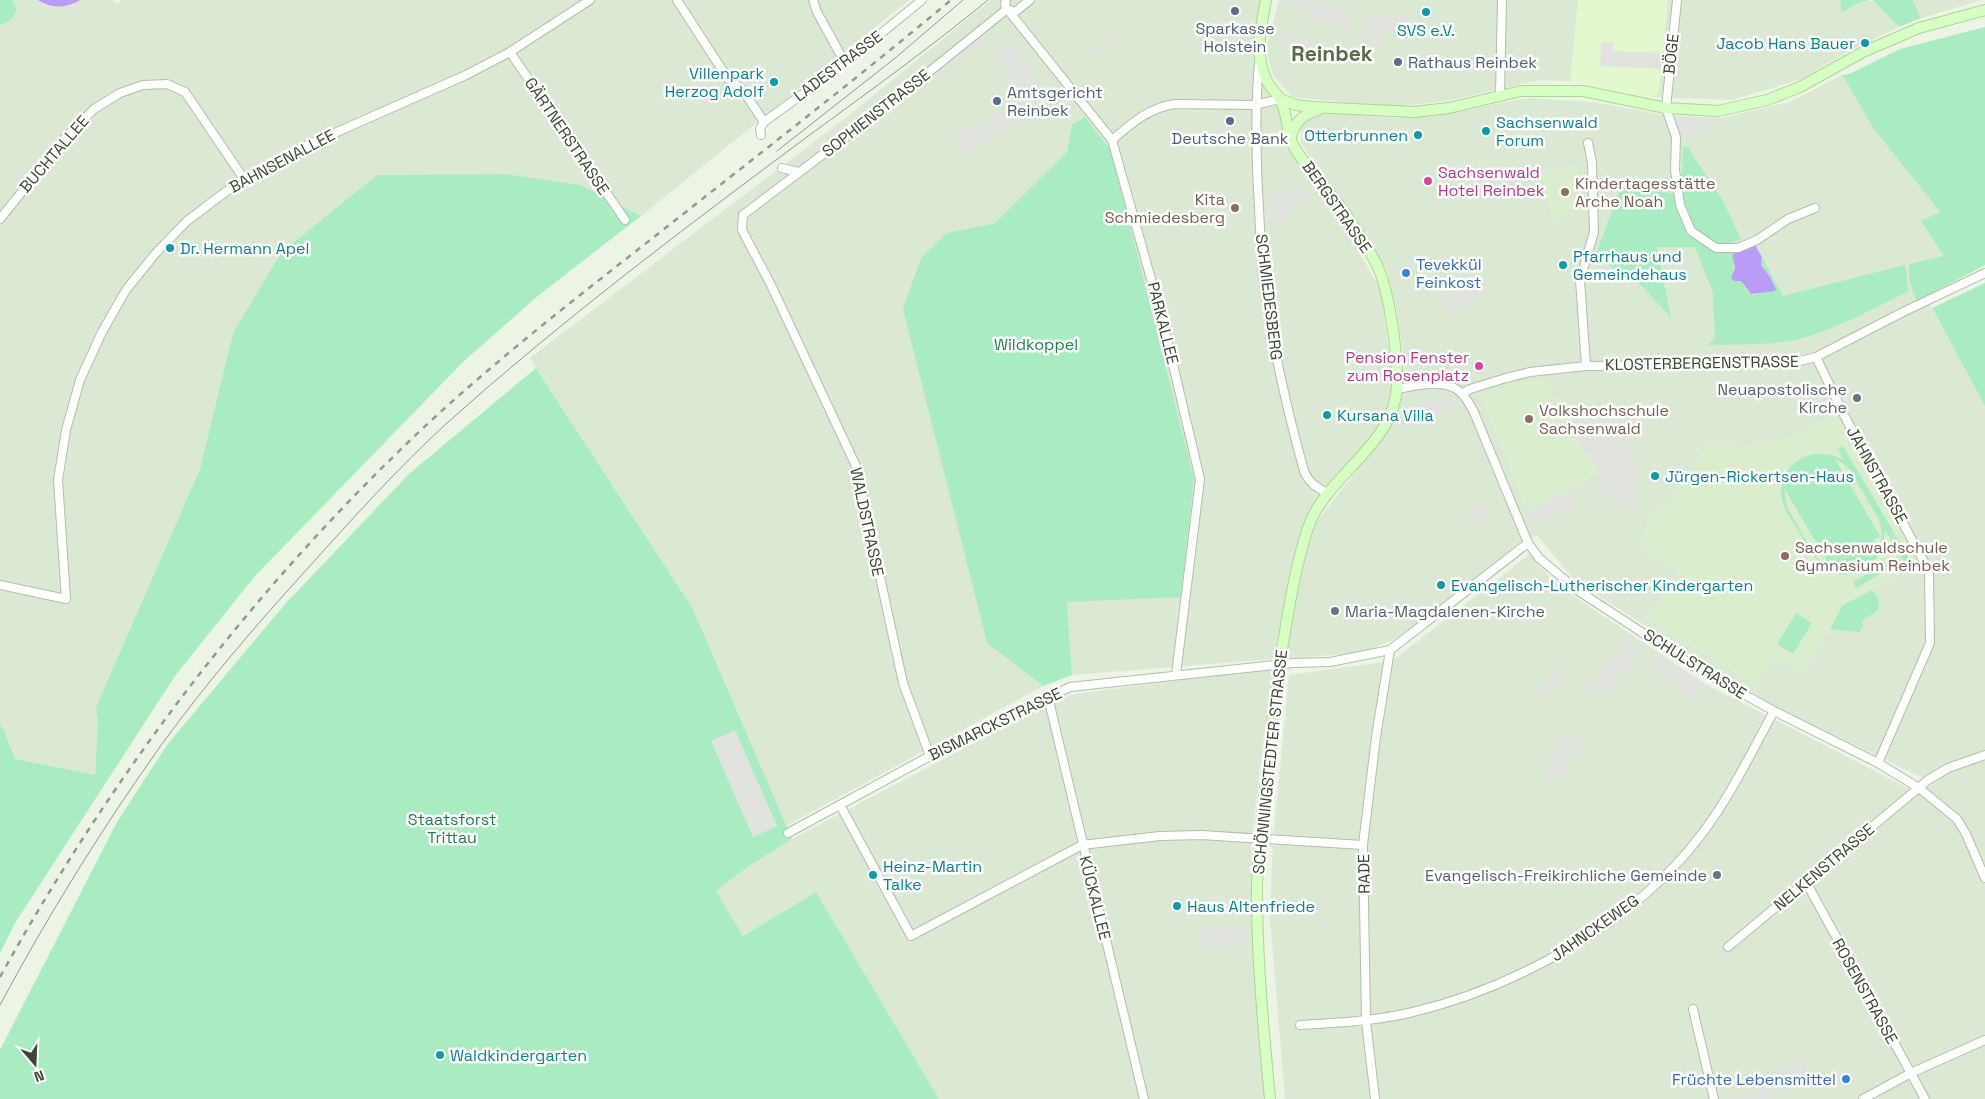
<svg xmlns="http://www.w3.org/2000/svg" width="1985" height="1099" font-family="'Space Grotesk',sans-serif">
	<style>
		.residential { fill: #dbe8d3 }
		.commercial { fill: #e3f8ce }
		.education { fill: #daeece }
		.green { fill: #aaecc2; fill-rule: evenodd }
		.parking { fill: #e1e4de }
		.water { fill: #b99cf6 }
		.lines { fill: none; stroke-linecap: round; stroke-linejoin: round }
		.minor-casing { stroke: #b2c0a7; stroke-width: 10 }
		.secondary-casing { stroke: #aad791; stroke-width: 12 }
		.minor { stroke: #fff; stroke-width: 8 }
		.secondary { stroke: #d7ffc4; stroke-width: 10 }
		.tram { stroke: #969696; stroke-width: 1 }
		.rail { stroke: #969696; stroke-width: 2.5; stroke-dasharray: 6 6; stroke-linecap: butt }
		.service-dot { fill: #5c6f8a; stroke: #fff; stroke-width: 2 }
		.culture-dot { fill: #0f9aa8; stroke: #fff; stroke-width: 2 }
		.hotel-dot { fill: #d1479c; stroke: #fff; stroke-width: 2 }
		.education-dot { fill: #8d6e63; stroke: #fff; stroke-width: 2 }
		.shop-dot { fill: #3f7fe0; stroke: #fff; stroke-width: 2 }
		.worship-dot { fill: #6b7280; stroke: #fff; stroke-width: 2 }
		.labels { text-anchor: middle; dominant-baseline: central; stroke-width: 5; stroke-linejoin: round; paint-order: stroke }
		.service-label { font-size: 16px; fill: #4e5e75; stroke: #fff }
		.culture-label { font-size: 16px; fill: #0d838f; stroke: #fff; text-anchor: start }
		.street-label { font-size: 16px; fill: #3d4734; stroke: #fff }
		.hotel-label { font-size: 16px; fill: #b23c85; stroke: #fff; text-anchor: start }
		.education-label { font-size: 16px; fill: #785e54; stroke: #fff; text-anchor: start }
		.shop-label { font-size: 16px; fill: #366cbe; stroke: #fff; text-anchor: start }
		.park-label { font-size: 16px; fill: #237d53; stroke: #fff }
		.worship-label { font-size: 16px; fill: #5b616d; stroke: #fff; text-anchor: end }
		.district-label { font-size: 21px; font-weight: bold; fill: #5a6b4a; stroke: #fff }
	</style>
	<rect width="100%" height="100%" fill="#ebf4e5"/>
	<!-- residential -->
	<g class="residential">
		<polygon points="12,0 38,0 44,5 72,6 80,0 111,0 118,4 122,0 909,0 641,216 581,185 507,174 377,175 233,333 200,469 96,707 98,722 95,776 15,759 4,730 0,725 0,26 3,25 17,10"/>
		<polygon points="991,0 1265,0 1260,81 1279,106 1290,147 1337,212 1381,291 1394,388 1387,415 1303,526 1273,659 1072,675 1067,602 1072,125 1067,152 995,223 947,233 987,643 1043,686 786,826 693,609 530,358 852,113"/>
		<polygon points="1279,0 1840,0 1843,13 1856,4 1873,0 1899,27 1849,51 1801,79 1732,100 1653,97 1571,81 1539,80 1447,101 1390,107 1293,97 1273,75 1266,50"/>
		<polygon points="1913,0 1982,0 1921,18"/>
		<polygon points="1842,75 1874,129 1940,212 1944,256 1917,300 1925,296 1985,406 1985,751 1938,768 1925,779 1774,706 1576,582 1537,535 1524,542 1395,639 1362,652 1287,659 1290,617 1311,529 1368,456 1386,429 1400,403 1405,367 1397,312 1387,270 1301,143 1301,124 1320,112 1394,118 1445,114 1527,98 1593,102 1671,116 1722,118 1790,102"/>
		<polygon points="1530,554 1554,583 1707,685 1919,794 1944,774 1985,760 1985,1099 1285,1099 1270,918 1273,841 1289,675 1392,661"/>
		<polygon points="1272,668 1251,846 1259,1046 1267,1099 939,1099 816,892 743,936 716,891 749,866 792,839 1044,706 1075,694"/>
	</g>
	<!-- commercial -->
	<polygon class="commercial" points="1578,0 1668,0 1659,91 1653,97 1570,81"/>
	<!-- education -->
	<g class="education">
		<polygon points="1578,165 1590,209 1552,219 1541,176"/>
		<polygon points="1542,377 1583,444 1598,473 1527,510 1480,393"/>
		<polygon points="1835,415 1843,424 1890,512 1921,565 1872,590 1879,600 1878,610 1862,621 1863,627 1859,632 1830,629 1802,673 1773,655 1756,685 1648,620 1678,571 1640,546 1649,517 1673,500 1707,444 1750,447 1792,438"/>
	</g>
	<!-- green -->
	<g class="green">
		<polygon points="0,0 12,0 17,10 12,19 0,26"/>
		<polygon points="1840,0 1870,0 1856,4 1842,13"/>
		<polygon points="1873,0 1913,0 1921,18 1899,27"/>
		<polygon points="1985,27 1985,265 1917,301 1909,281 1909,264 1944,256 1921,221 1940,212 1874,129 1842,75 1849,74 1900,49"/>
		<polygon points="1085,117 1111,150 1194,479 1181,597 1067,602 1072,675 1043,686 987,643 903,309 921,258 947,233 995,223 1067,152 1072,125"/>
		<path d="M1683,147H1689L1690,151L1723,201L1741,239L1731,243C1732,256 1736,266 1731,278L1734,281H1741L1747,291L1753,295L1776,289L1770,277L1761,265L1762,257L1783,296L1905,265C1908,274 1905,280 1909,291C1875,308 1840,327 1803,338C1772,346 1739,344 1707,345L1715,339L1713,293L1695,247H1657L1671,318L1642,286L1595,257L1621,187L1669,193L1681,197Z"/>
		<polygon points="507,174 581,185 641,216 539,295 464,361 255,576 175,676 15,923 0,953 0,725 4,730 15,759 95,775 98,722 96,707 200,469 233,333 281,253 377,175"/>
		<polygon points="1985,283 1985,406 1932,308"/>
		<polygon points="536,368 693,609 792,839 749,866 716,891 743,936 816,892 939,1099 0,1099 0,1050 117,822 167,745 286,603 410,473"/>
		<path d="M1843,446L1910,560L1905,564L1885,530C1884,547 1879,562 1862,570C1827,587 1811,553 1797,529C1790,518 1782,507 1781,494C1780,460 1817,444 1843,460L1838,449ZM1835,459L1841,462L1850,470L1879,520L1882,535L1879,549L1874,540L1880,536ZM1784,488L1830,566L1832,564L1836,570L1825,565L1816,557L1787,507Z"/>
		<polygon points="1898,557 1901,562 1856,588 1853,582"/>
		<polygon points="1872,590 1879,600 1878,610 1862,621 1863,627 1859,632 1830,629 1842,606"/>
		<polygon points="1796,613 1812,623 1793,654 1777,644"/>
	</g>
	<!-- parking -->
	<g class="parking">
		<polygon points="1284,0 1314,0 1322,5 1353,10 1350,29 1306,19 1307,8 1284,3"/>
		<polygon points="1364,14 1409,17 1408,31 1384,29 1383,44 1362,43"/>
		<polygon points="1283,31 1321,41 1318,61 1303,58 1301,65 1285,67 1285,60 1297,59 1297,51 1285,50"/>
		<polygon points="983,32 988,38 940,75 935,70"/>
		<polygon points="1110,36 1115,42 1095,58 1090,52"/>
		<polygon points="1006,39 1052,95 997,139 993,134 966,156 953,140 975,123 980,129 1026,92 992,51"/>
		<polygon points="1601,42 1613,43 1613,51 1662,53 1661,69 1600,66"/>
		<polygon points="858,116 862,121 800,167 796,162"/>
		<polygon points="1722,118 1696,138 1676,137 1670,120"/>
		<polygon points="1297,182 1311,195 1306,200 1289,201 1289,218 1269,220 1267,197 1277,189 1284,195"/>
		<polygon points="1480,276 1489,292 1451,315 1442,300"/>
		<polygon points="1380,350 1382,361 1359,366 1357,354"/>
		<polygon points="1449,398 1458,406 1411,426 1398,429 1391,423 1394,416 1399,419 1403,418 1402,414 1428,400"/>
		<polygon points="1611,416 1634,460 1636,460 1638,506 1620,509 1616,493 1596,502 1592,493 1605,487 1589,453 1584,455 1578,441 1590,435 1593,421"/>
		<polygon points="1570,488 1577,503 1535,524 1529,511 1541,507 1539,504"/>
		<polygon points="1484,504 1489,519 1468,522 1464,509"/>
		<polygon points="1627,639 1641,651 1601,699 1587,687"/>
		<polygon points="1660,657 1705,686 1695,701 1649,665"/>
		<polygon points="1558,667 1565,673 1542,700 1538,690"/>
		<polygon points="735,730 777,826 753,837 711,741"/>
		<polygon points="1573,736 1584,747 1561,769 1566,774 1562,780 1557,776 1551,781 1542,776 1563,738"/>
		<polygon points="1244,925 1246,945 1202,949 1200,928"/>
		<polygon points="1801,1060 1812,1076 1767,1099 1727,1099 1740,1093 1742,1098 1768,1084 1765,1078"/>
	</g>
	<!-- water -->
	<g class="water">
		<path d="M38,0H80C69,8 50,9 38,0Z"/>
		<polygon points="1755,245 1762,257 1761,265 1770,277 1776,289 1775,291 1751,294 1741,281 1734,281 1731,278 1735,268 1732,254"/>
	</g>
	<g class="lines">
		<defs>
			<g id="minor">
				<polyline points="677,0 728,79 742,89 764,122"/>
				<polyline points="813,0 817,12 845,63"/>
				<polyline points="1006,0 1005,5 1007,9 1112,140 1163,322 1200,479 1176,675"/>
				<polyline points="1677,0 1666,108 1676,137 1675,170 1680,205 1691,231 1716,248 1738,248 1757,240 1788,219 1815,208"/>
				<polyline points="1007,9 1015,12 1030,0"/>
				<polyline points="510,52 625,220"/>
				<path d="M1259,63C1255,106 1256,148 1258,191C1260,219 1260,247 1263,274C1271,341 1286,406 1304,471C1309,483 1316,487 1327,493"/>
				<polyline points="1500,95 1502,0"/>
				<polyline points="761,135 760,129 764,122 845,63 922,0"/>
				<path d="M1112,140C1132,123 1148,108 1175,104L1255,105L1280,99"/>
				<polyline points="782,168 798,172"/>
				<polyline points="0,219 66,137 94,109 120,93 143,85 167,84 185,92 244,179"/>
				<polyline points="1816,357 1845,417 1929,571 1930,643 1878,763"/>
				<polyline points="1586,366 1580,280 1594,232 1592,163 1588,143"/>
				<path d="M1397,389C1415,386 1443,378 1459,391C1465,395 1469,404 1473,410L1528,543L1539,558L1577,590L1695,667L1774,711L1878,763L1919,788L1957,819L1966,834L1985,878"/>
				<polyline points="1462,394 1470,389 1506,378 1530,372 1586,366 1788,364 1816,357 1903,312 1985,273"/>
				<polyline points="0,585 66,599 58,480 66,430 80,380 102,332 126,290 155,254 187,221 232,187 303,147 466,75 510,52 590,0"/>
				<polyline points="1048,697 1144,1099"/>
				<polyline points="930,756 903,683 856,466 771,285 742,230 743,215 888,105 1007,9"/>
				<polyline points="840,805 911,936 1082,845 1160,836 1201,835 1363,845"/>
				<polyline points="788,833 930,756 1070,687 1293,663 1330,662 1390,650 1528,543"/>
				<polyline points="1806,882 1925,1099"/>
				<polyline points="1728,947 1928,780 1948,768 1985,755"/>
				<polyline points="1693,1009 1714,1099"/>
				<path d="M1300,1025C1337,1023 1373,1021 1409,1013C1513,989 1636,922 1701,835C1730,797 1751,753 1774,711"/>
				<polyline points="1375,1099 1366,1021 1363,845 1376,737 1390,650"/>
				<polyline points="1863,1099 1911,1073 1985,1040"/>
			</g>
			<g id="secondary">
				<path d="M1266,0C1261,27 1254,55 1267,81C1270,88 1277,93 1280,99C1288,113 1286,131 1293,145C1304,165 1322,182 1336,201C1349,218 1367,246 1377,265C1390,293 1398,355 1397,386C1395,445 1325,476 1308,528C1295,567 1289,609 1282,649C1275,689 1271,730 1267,771C1262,816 1256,861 1257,906C1258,970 1264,1035 1270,1099"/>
				<polyline points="1280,99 1296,105 1312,107 1414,112 1449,108 1521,91 1583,91 1666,108 1718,111 1767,100 1800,87 1863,52 1919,28 1985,10"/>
				<path d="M1291,137C1295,121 1304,114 1320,109"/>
			</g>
		</defs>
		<!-- minor casing -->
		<use href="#minor" class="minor-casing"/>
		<!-- secondary casing -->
		<use href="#secondary" class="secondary-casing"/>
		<!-- minor -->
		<use href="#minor" class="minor"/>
		<!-- secondary -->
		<use href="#secondary" class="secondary"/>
		<!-- tram -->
		<g class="tram">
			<polyline points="777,151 894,59 963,0"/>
			<path d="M0,1005C47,917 104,825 162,744C207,682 257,624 308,568C353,518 398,468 447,423C562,320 687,226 811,134C871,90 931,47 988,0"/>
		</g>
		<!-- rail -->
		<path class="rail" d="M0,977C115,769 261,578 435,417C505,353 580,295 654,237C754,158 854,81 951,0"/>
	</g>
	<!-- markers -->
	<g class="service-dot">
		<circle cx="1235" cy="11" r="5"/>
		<circle cx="1398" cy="62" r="5"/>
		<circle cx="997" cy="101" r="5"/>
		<circle cx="1230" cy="121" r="5"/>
	</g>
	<g class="culture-dot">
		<circle cx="1426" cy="12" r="5"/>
		<circle cx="1865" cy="43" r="5"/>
		<circle cx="774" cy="82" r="5"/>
		<circle cx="1486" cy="131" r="5"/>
		<circle cx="1418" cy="135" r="5"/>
		<circle cx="170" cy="248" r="5"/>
		<circle cx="1563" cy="265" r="5"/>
		<circle cx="1327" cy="415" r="5"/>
		<circle cx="1655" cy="476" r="5"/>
		<circle cx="1441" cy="585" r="5"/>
		<circle cx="873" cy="875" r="5"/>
		<circle cx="1177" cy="906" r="5"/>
		<circle cx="440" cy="1055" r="5"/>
	</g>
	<g class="hotel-dot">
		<circle cx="1428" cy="181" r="5"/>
		<circle cx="1479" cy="366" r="5"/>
	</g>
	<g class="education-dot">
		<circle cx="1565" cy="192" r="5"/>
		<circle cx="1235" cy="208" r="5"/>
		<circle cx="1529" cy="419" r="5"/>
		<circle cx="1785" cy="556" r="5"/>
	</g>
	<g class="shop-dot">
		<circle cx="1406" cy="273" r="5"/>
		<circle cx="1846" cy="1079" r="5"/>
	</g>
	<g class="worship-dot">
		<circle cx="1857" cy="398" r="5"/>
		<circle cx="1335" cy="611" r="5"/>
		<circle cx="1717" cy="875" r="5"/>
	</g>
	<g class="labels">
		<!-- service labels -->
		<g class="service-label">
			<text x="1235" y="28">Sparkasse<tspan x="1235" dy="18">Holstein</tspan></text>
			<text x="1408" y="62" text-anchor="start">Rathaus Reinbek</text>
			<text x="1007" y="92" text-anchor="start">Amtsgericht<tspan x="1007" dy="18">Reinbek</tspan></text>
			<text x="1230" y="138">Deutsche Bank</text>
		</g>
		<!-- culture labels -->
		<g class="culture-label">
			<text x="1426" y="30" text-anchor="middle">SVS e.V.</text>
			<text x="1855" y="43" text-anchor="end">Jacob Hans Bauer</text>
			<text x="764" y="73" text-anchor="end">Villenpark<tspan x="764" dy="18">Herzog Adolf</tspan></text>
			<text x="1496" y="122">Sachsenwald<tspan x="1496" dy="18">Forum</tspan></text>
			<text x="1408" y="135" text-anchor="end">Otterbrunnen</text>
			<text x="180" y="248">Dr. Hermann Apel</text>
			<text x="1573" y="256">Pfarrhaus und<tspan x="1573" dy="18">Gemeindehaus</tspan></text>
			<text x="1337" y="415">Kursana Villa</text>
			<text x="1665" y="476">Jürgen-Rickertsen-Haus</text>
			<text x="1451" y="585">Evangelisch-Lutherischer Kindergarten</text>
			<text x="883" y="866">Heinz-Martin<tspan x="883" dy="18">Talke</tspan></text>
			<text x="1187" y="906">Haus Altenfriede</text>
			<text x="450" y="1055">Waldkindergarten</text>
		</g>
		<!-- street labels -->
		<g class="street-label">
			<text transform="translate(1671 54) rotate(-84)">BÖGE</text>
			<text transform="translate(838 66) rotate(-37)">LADESTRASSE</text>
			<text transform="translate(876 113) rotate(-38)">SOPHIENSTRASSE</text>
			<text transform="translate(567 136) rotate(56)">GÄRTNERSTRASSE</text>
			<text transform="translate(54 154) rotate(-49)">BUCHTALLEE</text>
			<text transform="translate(282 161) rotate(-28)">BAHNSENALLEE</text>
			<text transform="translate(1337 207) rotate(55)">BERGSTRASSE</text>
			<text transform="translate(1269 297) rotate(83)">SCHMIEDESBERG</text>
			<text transform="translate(1163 323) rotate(76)">PARKALLEE</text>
			<text transform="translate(1702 363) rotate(-1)">KLOSTERBERGENSTRASSE</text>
			<text transform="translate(1877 475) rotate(61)">JAHNSTRASSE</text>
			<text transform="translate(867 522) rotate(78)">WALDSTRASSE</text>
			<text transform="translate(1695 664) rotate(32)">SCHULSTRASSE</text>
			<text transform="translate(995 724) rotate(-26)">BISMARCKSTRASSE</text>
			<text transform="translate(1270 762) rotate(-84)">SCHÖNNINGSTEDTER STRASSE</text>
			<text transform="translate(1824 867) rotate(-40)">NELKENSTRASSE</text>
			<text transform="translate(1364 874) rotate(-91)">RADE</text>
			<text transform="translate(1095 898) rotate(76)">KÜCKALLEE</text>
			<text transform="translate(1595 928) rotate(-35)">JAHNCKEWEG</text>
			<text transform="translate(1865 991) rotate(61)">ROSENSTRASSE</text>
		</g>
		<!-- hotel labels -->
		<g class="hotel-label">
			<text x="1438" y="172">Sachsenwald<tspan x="1438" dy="18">Hotel Reinbek</tspan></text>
			<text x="1469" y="357" text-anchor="end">Pension Fenster<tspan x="1469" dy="18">zum Rosenplatz</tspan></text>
		</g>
		<!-- education labels -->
		<g class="education-label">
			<text x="1575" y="183">Kindertagesstätte<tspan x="1575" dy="18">Arche Noah</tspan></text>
			<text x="1225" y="199" text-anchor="end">Kita<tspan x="1225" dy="18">Schmiedesberg</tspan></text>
			<text x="1539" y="410">Volkshochschule<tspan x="1539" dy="18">Sachsenwald</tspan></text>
			<text x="1795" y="547">Sachsenwaldschule<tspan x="1795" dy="18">Gymnasium Reinbek</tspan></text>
		</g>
		<!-- shop labels -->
		<g class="shop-label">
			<text x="1416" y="264">Tevekkül<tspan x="1416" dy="18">Feinkost</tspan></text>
			<text x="1836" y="1079" text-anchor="end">Früchte Lebensmittel</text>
		</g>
		<!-- park labels -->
		<g class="park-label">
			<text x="1036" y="344">Wildkoppel</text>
			<text x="452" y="819">Staatsforst<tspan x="452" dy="18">Trittau</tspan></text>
		</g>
		<!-- worship labels -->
		<g class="worship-label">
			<text x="1847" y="389">Neuapostolische<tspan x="1847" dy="18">Kirche</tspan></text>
			<text x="1345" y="611" text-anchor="start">Maria-Magdalenen-Kirche</text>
			<text x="1707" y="875">Evangelisch-Freikirchliche Gemeinde</text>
		</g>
		<!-- district labels -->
		<g class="district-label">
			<text x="1332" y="53">Reinbek</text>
		</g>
	</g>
	<!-- north arrow -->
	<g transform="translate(35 1064) rotate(161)" stroke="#ffffff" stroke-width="4" paint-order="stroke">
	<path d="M0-4L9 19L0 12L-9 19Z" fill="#3d4734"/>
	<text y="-8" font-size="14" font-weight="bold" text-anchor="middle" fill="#3d4734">N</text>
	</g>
</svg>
